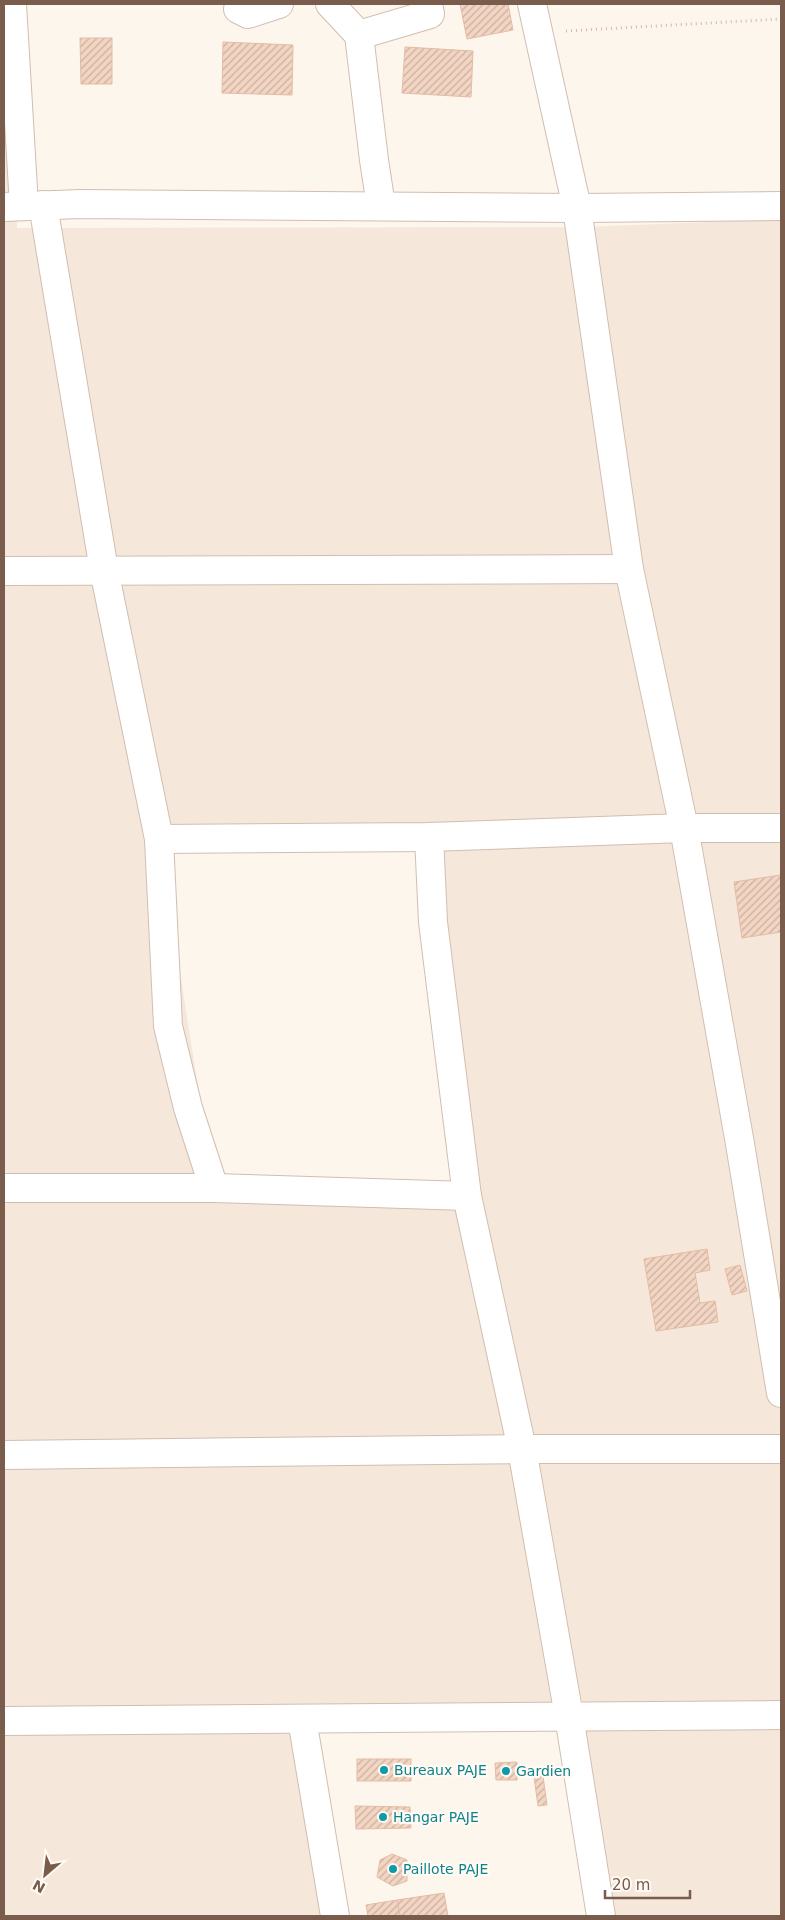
<svg xmlns="http://www.w3.org/2000/svg" width="785" height="1920" font-family="'DejaVu Sans',sans-serif">
	<style>
		.residential { fill: #f5e8da; fill-rule: evenodd }
		.building { fill: url(#building-hatch); stroke: #e6bba3 }
		.lines { fill: none; stroke-linecap: round; stroke-linejoin: round }
		.minor-casing { stroke: #d1beb0; stroke-width: 30 }
		.path { stroke: #d9b8a5; stroke-width: 3; stroke-dasharray: 1 4; stroke-linecap: butt }
		.minor { stroke: #fff; stroke-width: 28 }
		.culture-dot { fill: #0f9aa8; stroke: #fffaf3; stroke-width: 2 }
		.labels { text-anchor: middle; dominant-baseline: central; stroke-width: 4.5; stroke-linejoin: round; paint-order: stroke }
		.culture-label { font-size: 14px; fill: #0d838f; stroke: #fffaf3; text-anchor: start }
	</style>
	<defs>
		<pattern id="building-hatch" width="6" height="6" patternUnits="userSpaceOnUse" patternTransform="scale(1.25)"><rect width="6" height="6" fill="#f3d5c3"/><path d="M-1 1l2-2M0 6l6-6M5 7l2-2" fill="none" stroke="#cab0a1"/></pattern>
	</defs>
	<rect width="100%" height="100%" fill="#fdf6ec"/>
	<!-- residential -->
	<path class="residential" d="M4,4H7L17,228L584,227L781,219V1916H601L569,1716L314,1721L344,1916H4ZM429,837L467,1196L214,1188L159,839Z"/>
	<!-- building -->
	<g class="building">
		<polygon points="460,4 508,4 513,30 467,39"/>
		<polygon points="80,38 112,38 112,84 81,84"/>
		<polygon points="223,42 293,45 292,95 222,93"/>
		<polygon points="405,47 473,51 471,97 402,93"/>
		<polygon points="781,875 781,932 742,938 734,882"/>
		<polygon points="707,1249 710,1270 695,1273 700,1303 715,1301 718,1322 656,1331 644,1259"/>
		<polygon points="740,1265 747,1291 732,1295 725,1269"/>
		<rect x="357" y="1759" width="54" height="22"/>
		<polygon points="517,1762 517,1780 496,1780 495,1763"/>
		<polygon points="543,1776 547,1805 538,1806 534,1777"/>
		<polygon points="355,1806 410,1807 411,1828 356,1829"/>
		<polygon points="392,1854 407,1860 407,1881 393,1886 377,1877 380,1860"/>
		<polygon points="444,1893 448,1916 400,1916 397,1900"/>
		<polygon points="397,1900 400,1916 368,1916 366,1905"/>
	</g>
	<g class="lines">
		<defs>
			<g id="minor">
				<polyline points="12,4 24,206"/>
				<polyline points="240,4 238,9 248,14 279,4"/>
				<polyline points="330,4 359,35 374,160 381,206"/>
				<polyline points="532,4 577,208 629,569 684,828 740,1144 781,1393"/>
				<polyline points="359,35 430,14 428,4"/>
				<polyline points="43,205 104,570 159,839 168,1026 188,1108 214,1188"/>
				<polyline points="4,207 80,204 577,208 781,206"/>
				<polyline points="4,571 629,569"/>
				<polyline points="429,837 433,922 467,1196 522,1449 569,1716 601,1916"/>
				<polyline points="159,839 429,837 684,828 781,828"/>
				<polyline points="4,1188 214,1188 467,1196"/>
				<polyline points="4,1455 522,1449 781,1449"/>
				<polyline points="302,1719 335,1916"/>
				<polyline points="4,1721 781,1715"/>
			</g>
		</defs>
		<!-- minor casing -->
		<use href="#minor" class="minor-casing"/>
		<!-- path -->
		<polyline class="path" points="566,31 781,19"/>
		<!-- minor -->
		<use href="#minor" class="minor"/>
	</g>
	<!-- markers -->
	<g class="culture-dot">
		<circle cx="384" cy="1770" r="5"/>
		<circle cx="506" cy="1771" r="5"/>
		<circle cx="383" cy="1817" r="5"/>
		<circle cx="393" cy="1869" r="5"/>
	</g>
	<g class="labels">
		<!-- culture labels -->
		<g class="culture-label">
			<text x="394" y="1770">Bureaux PAJE</text>
			<text x="516" y="1771">Gardien</text>
			<text x="393" y="1817">Hangar PAJE</text>
			<text x="403" y="1869">Paillote PAJE</text>
		</g>
	</g>
	<!-- border -->
	<rect width="785" height="1920" fill="none" stroke="#7a5c4d" stroke-width="10"/>
	<!-- north arrow -->
	<g transform="translate(45 1875) rotate(208)" stroke="#fffaf3" stroke-width="4" paint-order="stroke">
	<path d="M0-4L9 19L0 12L-9 19Z" fill="#7a5c4d"/>
	<text y="-8" font-size="14" font-weight="bold" text-anchor="middle" fill="#7a5c4d">N</text>
	</g>
	<!-- scale -->
	<path d="M605 1890v8h85v-8" fill="none" stroke="#7a5c4d" stroke-width="2.5"/>
	<text x="612" y="1890" font-size="15" fill="#7a5c4d" stroke="#fffaf3" stroke-width="4" paint-order="stroke">20 m</text>
</svg>
